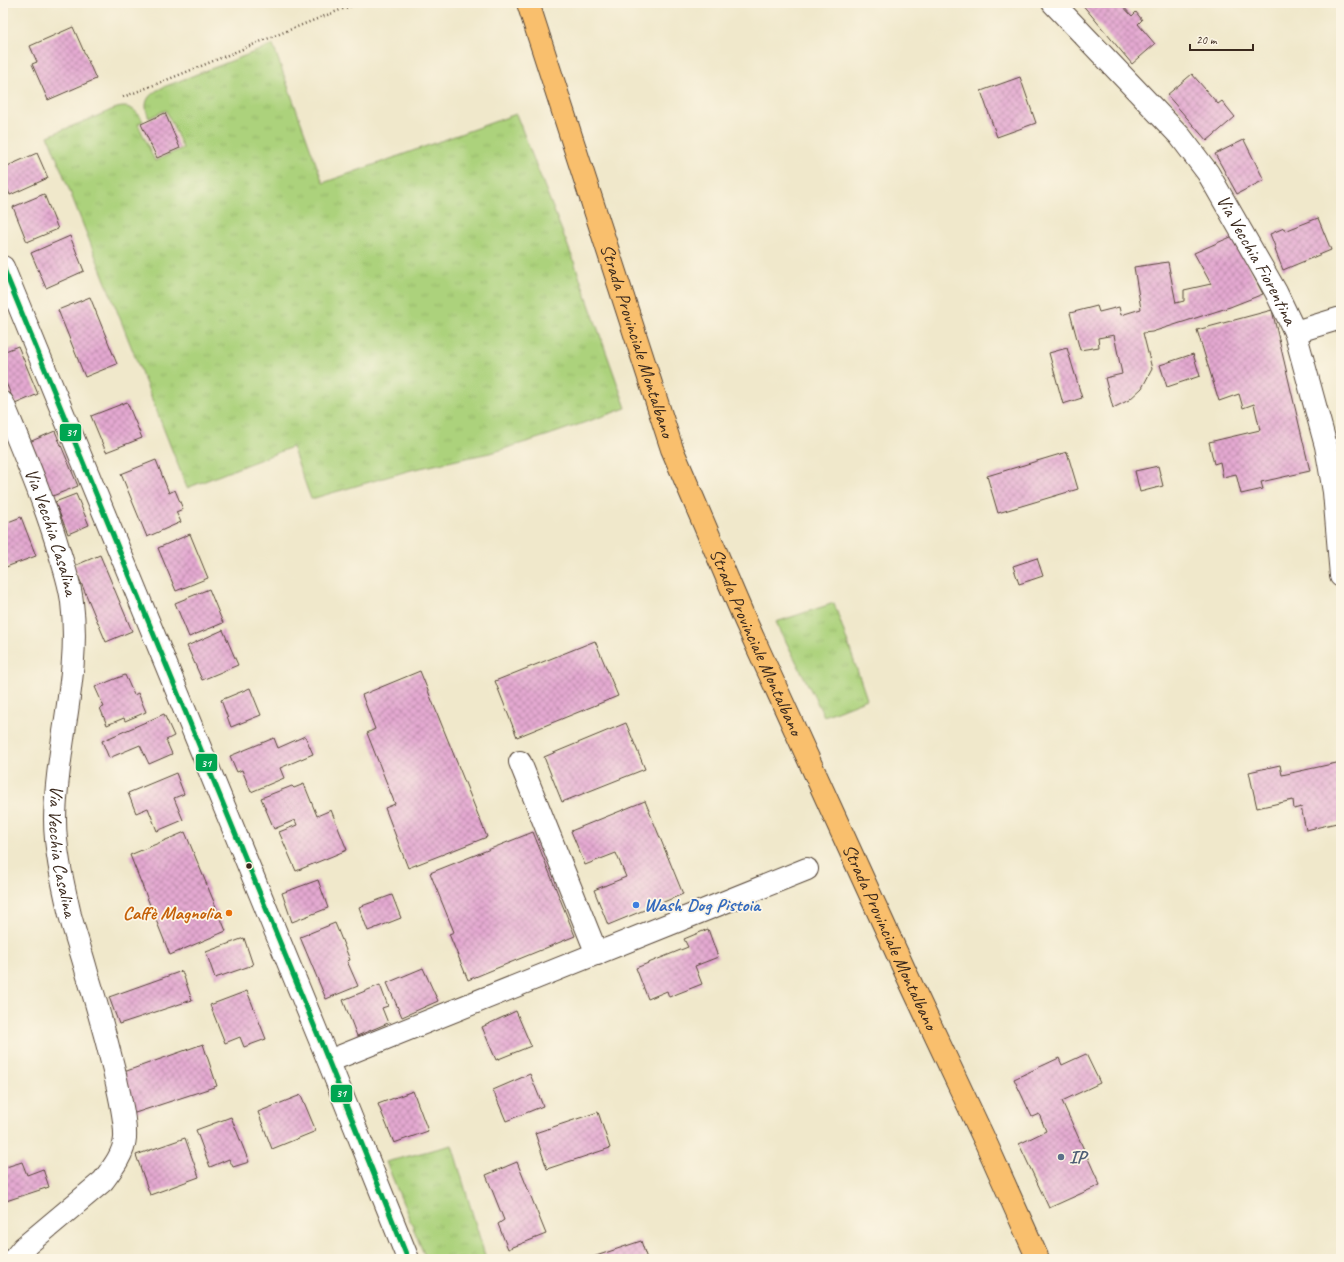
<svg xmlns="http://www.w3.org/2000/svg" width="1344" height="1262" font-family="Caveat,sans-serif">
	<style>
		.grass { fill: url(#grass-tufts); stroke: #747e4d }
		.building { fill: url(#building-cross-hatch) }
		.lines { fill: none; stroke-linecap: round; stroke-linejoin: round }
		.minor-casing { stroke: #564638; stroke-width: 24 }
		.major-casing { stroke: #564638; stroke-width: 24 }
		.path { stroke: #564638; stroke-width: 2.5; stroke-dasharray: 1 3; stroke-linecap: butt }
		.minor { stroke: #fff; stroke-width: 22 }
		.major { stroke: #f9bf6d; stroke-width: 22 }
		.bus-1-casing { stroke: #fcf5e5; stroke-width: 8 }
		.bus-1 { stroke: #00a651; stroke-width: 5 }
		.bus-dot { fill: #3b2a1e; stroke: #fcf5e5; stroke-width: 1.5 }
		.shop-dot { fill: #3f7fe0; stroke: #fcf5e5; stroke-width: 1.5 }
		.food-dot { fill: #e8710a; stroke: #fcf5e5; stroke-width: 1.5 }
		.service-dot { fill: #5c6f8a; stroke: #fcf5e5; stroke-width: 1.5 }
		.labels { text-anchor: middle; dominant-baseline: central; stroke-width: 3.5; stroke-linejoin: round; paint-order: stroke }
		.street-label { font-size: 19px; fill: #3b2a1e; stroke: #fcf5e5 }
		.shop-label { font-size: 19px; font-weight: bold; fill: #366cbe; stroke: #fcf5e5; text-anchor: start }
		.food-label { font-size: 19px; font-weight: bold; fill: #c56008; stroke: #fcf5e5; text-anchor: end }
		.service-label { font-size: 19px; font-weight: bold; fill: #4e5e75; stroke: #fcf5e5; text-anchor: start }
		.line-badge { stroke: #fcf5e5; stroke-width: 1.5 }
		.badge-label { font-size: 11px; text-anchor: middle; font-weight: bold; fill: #fff }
	</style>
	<defs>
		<pattern id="grass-tufts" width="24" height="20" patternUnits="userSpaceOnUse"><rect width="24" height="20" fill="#acd27c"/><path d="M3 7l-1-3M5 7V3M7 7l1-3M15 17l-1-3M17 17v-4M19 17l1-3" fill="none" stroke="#95b46b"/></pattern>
		<pattern id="building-cross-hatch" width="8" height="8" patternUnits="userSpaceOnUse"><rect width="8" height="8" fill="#e4a9d1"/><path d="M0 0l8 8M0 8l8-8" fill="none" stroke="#ba8aa9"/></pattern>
	</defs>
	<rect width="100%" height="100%" fill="#fcf5e5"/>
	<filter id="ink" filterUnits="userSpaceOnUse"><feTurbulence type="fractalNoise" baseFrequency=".025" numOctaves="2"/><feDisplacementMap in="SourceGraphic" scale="8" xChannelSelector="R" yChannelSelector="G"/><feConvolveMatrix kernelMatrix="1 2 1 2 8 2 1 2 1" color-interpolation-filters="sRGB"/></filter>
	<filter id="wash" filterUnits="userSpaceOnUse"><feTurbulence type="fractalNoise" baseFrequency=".012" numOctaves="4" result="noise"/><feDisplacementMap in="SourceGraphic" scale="16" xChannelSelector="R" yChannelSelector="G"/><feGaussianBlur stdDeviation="0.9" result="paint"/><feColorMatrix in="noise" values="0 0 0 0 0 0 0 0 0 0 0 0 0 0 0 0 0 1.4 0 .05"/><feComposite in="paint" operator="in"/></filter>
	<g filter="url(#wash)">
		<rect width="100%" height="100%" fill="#f0e8cb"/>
		<!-- grass -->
		<g class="grass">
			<path d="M273,45L323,183L516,114L573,259L626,408L549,435L494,452L411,470L311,499L292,447L187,488L48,136C65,129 82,122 100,115C107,112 116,107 124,107C133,107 139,114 143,121L138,124L155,161L183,148L166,110L149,118C141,100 150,93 166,86Z"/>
			<polygon points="834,603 867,699 824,716 776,622"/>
			<polygon points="452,1145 486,1259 426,1259 386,1162"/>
		</g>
		<g id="blocks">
			<!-- building -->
			<g class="building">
				<polygon points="1081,3 1120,3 1132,16 1136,12 1142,20 1138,24 1155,44 1132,64"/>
				<polygon points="73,27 96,79 48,100 32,64 37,62 30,46"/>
				<polygon points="1192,74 1218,104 1222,101 1235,117 1207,141 1167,95"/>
				<polygon points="1020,77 1036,123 997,137 981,91"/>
				<polygon points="165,113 180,148 157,158 141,124"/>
				<polygon points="1244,140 1264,180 1237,194 1215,154"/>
				<polygon points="37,153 48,178 10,195 3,178 3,168"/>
				<polygon points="44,194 58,229 27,242 13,207"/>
				<polygon points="1318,218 1331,250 1283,270 1275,250 1276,249 1270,234 1284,228 1285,231"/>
				<polygon points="70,236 84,271 46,288 31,253"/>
				<polygon points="1233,236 1263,294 1230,307 1152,332 1143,333 1152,369 1142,388 1129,400 1113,408 1105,378 1122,374 1114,335 1098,338 1099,347 1080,350 1070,313 1097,306 1099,312 1119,307 1121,315 1141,309 1134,267 1168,262 1176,303 1184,301 1184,290 1211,284 1194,253"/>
				<polygon points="90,297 117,364 85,377 58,310"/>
				<polygon points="1272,310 1310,471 1261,482 1263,489 1241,494 1236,474 1223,477 1220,462 1214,464 1209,442 1260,430 1254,404 1243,408 1239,394 1219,401 1197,330"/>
				<polygon points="18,346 38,394 15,404 3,376 3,352"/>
				<polygon points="1067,348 1082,398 1063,404 1049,353"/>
				<polygon points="1193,354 1200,376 1167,387 1160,365"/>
				<polygon points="127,402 142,438 106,452 91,416"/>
				<polygon points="55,431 78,486 50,497 27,443"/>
				<polygon points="1067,452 1078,489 998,513 987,476"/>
				<polygon points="156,460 169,493 175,490 183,509 176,512 181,522 147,537 121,474"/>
				<polygon points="1158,466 1163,486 1140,492 1135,471"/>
				<polygon points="76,494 89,525 68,534 55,502"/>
				<polygon points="21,517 36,556 6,567 3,559 3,524"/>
				<polygon points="190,534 208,578 176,591 158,548"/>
				<polygon points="100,555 132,631 106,642 74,566"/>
				<polygon points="1037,558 1043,576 1019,584 1013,566"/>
				<polygon points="209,589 223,623 189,637 175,603"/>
				<polygon points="223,630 238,665 202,680 187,646"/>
				<polygon points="595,641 618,696 517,737 495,681"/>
				<polygon points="420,671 487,837 408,868 385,808 395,804 367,733 375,729 362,695"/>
				<polygon points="125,675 134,695 138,693 146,712 125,721 124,718 107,725 100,708 104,707 95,687"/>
				<polygon points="250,688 261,715 231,727 221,700"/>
				<polygon points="164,714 174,736 166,740 172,754 149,764 140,745 109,758 102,741"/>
				<polygon points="626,723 645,769 562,802 544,757"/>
				<polygon points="305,736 313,754 280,768 284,778 251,792 242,770 237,772 230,756 274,738 278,748"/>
				<polygon points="1341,762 1341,822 1306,830 1301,807 1294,809 1293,800 1257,808 1249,772 1280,765 1282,775"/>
				<polygon points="176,773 184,794 174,798 183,820 157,831 148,808 136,813 128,793"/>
				<polygon points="304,784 317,816 331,810 347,850 296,871 279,832 297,825 295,820 274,829 261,798 292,786 294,788"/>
				<polygon points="645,801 683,894 608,925 594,890 626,877 616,853 585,865 571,831"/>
				<polygon points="185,832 226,931 170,955 130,855"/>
				<polygon points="533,832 575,936 468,980 449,934 454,932 430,873"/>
				<polygon points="318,880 328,908 292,922 282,893"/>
				<polygon points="392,895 401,918 368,931 359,907"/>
				<polygon points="335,923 350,960 347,961 358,986 326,999 300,937"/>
				<polygon points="708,929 718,957 695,966 702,984 669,997 667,991 648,999 636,968 688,947 684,939"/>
				<polygon points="244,938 253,965 215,978 206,952"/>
				<polygon points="423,968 438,1001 402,1017 387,983"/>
				<polygon points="182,971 192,1000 119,1024 109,997"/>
				<polygon points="380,985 388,1006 382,1008 388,1023 357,1036 343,1000"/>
				<polygon points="247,991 266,1039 244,1047 240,1037 225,1043 210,1005"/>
				<polygon points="516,1011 531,1046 496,1060 482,1027"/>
				<polygon points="203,1044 217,1086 132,1114 121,1073"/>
				<polygon points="1086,1054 1100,1083 1062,1101 1100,1185 1049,1208 1019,1144 1046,1131 1039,1114 1032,1117 1014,1079 1059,1058 1062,1065"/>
				<polygon points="530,1074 543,1106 506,1121 493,1090"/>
				<polygon points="413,1091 428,1131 394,1143 378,1104"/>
				<polygon points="301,1095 316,1131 272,1149 258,1112"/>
				<polygon points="598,1112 610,1148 547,1169 535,1133"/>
				<polygon points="231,1117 249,1162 233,1167 229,1159 210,1167 196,1130"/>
				<polygon points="185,1138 199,1177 150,1195 136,1155"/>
				<polygon points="22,1162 27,1175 43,1169 49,1187 3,1202 3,1168"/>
				<polygon points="517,1162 546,1234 508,1249 498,1224 504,1220 486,1175"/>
				<polygon points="641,1241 647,1259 587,1259"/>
			</g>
		</g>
	</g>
	<g filter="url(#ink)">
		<use href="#blocks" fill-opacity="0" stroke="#564638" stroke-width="1"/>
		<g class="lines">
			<defs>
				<g id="minor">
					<path id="s1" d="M1053,3L1180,136L1208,173L1276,292L1295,332L1326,446L1334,492L1341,576"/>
					<polyline points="3,267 322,1045 408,1259"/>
					<polyline points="1295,332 1341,318"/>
					<path id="s2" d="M3,403C23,452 44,500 59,551C64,567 70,584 72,602C81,674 56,746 55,819C55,851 63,884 70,915C75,934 82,954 87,973C97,1005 106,1038 114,1070C118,1090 126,1118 125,1138C124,1154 112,1169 103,1181L23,1248L14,1259"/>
					<polyline points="520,762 597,954"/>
					<polyline points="329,1061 807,869"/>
				</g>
				<g id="major">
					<path id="s3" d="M528,3L672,449L745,620L905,971L986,1143L1038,1259"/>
				</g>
			</defs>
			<!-- minor casing -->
			<use href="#minor" class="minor-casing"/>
			<!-- major casing -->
			<use href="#major" class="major-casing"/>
			<!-- path -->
			<path class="path" d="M123,97C202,67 280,32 359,3"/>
			<!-- minor -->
			<use href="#minor" class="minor"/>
			<!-- major -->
			<use href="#major" class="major"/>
			<defs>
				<polyline id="bus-1" points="3,267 322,1045 408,1259"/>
			</defs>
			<!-- bus-1 casing -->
			<use href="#bus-1" class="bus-1-casing"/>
			<!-- bus-1 -->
			<use href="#bus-1" class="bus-1"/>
		</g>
	</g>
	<!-- markers -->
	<circle class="bus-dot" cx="249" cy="866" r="3.5"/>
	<circle class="shop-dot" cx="636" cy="905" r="4"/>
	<circle class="food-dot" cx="229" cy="913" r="4"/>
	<circle class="service-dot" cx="1061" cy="1157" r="4"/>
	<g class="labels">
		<!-- street labels -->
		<g class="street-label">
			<text stroke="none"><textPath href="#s1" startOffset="330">Via Vecchia Fiorentina</textPath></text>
			<text stroke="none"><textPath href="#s3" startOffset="355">Strada Provinciale Montalbano</textPath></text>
			<text stroke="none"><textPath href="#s2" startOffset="138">Via Vecchia Casalina</textPath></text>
			<text stroke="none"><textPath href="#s3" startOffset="679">Strada Provinciale Montalbano</textPath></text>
			<text stroke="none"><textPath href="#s2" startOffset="462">Via Vecchia Casalina</textPath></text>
			<text stroke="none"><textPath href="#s3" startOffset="1003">Strada Provinciale Montalbano</textPath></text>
		</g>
		<!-- shop labels -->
		<g class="shop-label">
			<text x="644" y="905">Wash Dog Pistoia</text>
		</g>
		<!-- food labels -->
		<g class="food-label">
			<text x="221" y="913">Caffè Magnolia</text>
		</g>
		<!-- service labels -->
		<g class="service-label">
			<text x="1069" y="1157">IP</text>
		</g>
	</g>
	<g class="line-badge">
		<rect x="59" y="423" width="23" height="19" rx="4" fill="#00a651"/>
		<rect x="195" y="753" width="23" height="19" rx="4" fill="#00a651"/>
		<rect x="330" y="1084" width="23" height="19" rx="4" fill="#00a651"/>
	</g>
	<g class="badge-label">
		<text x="71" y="436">31</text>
		<text x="206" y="767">31</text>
		<text x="341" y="1097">31</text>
	</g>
	<!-- margin -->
	<rect width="1344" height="1262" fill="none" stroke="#fcf5e5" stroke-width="16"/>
	<!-- scale -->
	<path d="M1190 44v6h63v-6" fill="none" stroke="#3b2a1e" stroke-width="2"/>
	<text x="1196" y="44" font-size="12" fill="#3b2a1e" stroke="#fcf5e5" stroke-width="3" paint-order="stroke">20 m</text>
</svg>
